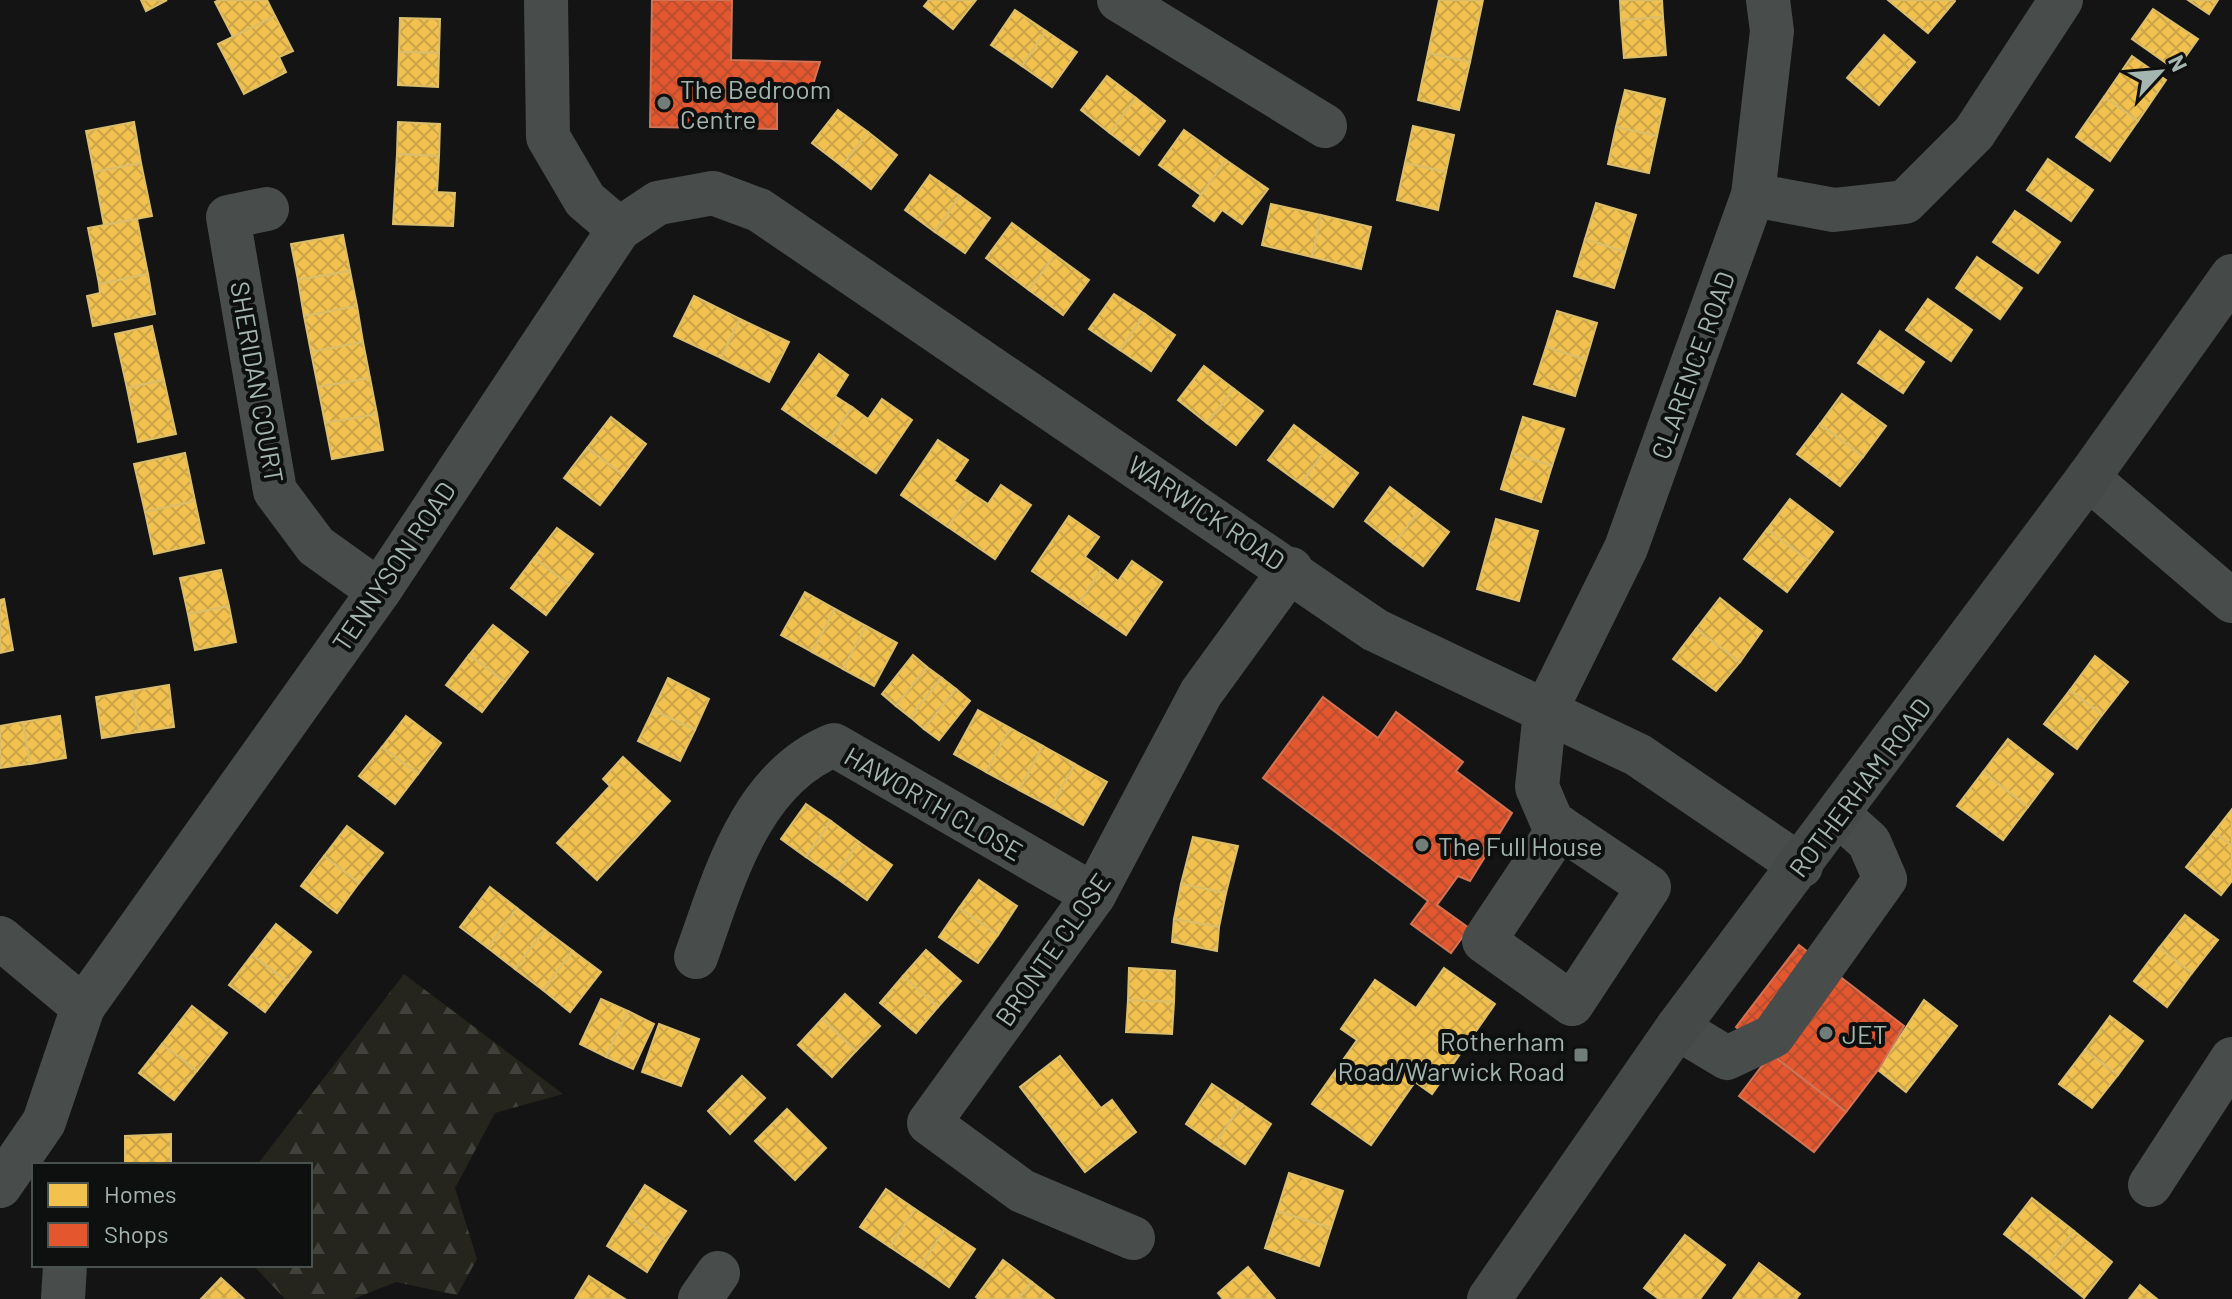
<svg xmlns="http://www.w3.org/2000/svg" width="2232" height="1299" font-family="Barlow,sans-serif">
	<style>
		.forest { fill: url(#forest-firs) }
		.homes { fill: url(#homes-cross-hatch); stroke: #dbbe6b; stroke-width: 2 }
		.shops { fill: url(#shops-cross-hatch); stroke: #d17455; stroke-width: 2 }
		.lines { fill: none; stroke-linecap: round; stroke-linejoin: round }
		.minor { stroke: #484d4c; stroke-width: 44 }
		.major { stroke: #454948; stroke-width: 44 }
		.poi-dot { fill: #727d79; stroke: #0e1010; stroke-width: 3 }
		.labels { text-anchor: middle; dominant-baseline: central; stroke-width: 8; stroke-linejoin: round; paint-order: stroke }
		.poi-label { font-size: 26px; fill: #a4b6af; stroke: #0e1010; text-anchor: start }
		.street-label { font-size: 26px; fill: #a4b6af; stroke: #0e1010 }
	</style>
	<defs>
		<pattern id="forest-firs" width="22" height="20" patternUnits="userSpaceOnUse" patternTransform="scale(2)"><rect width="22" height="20" fill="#25251e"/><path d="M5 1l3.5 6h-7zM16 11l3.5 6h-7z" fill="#42423c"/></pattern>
		<pattern id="homes-cross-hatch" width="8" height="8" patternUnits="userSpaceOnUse" patternTransform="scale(2)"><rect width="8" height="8" fill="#f2c14e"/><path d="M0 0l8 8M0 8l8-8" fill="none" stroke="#cba549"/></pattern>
		<pattern id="shops-cross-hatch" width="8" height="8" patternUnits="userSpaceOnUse" patternTransform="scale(2)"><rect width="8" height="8" fill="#e4572e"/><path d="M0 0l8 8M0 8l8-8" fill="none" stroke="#b74f30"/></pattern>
	</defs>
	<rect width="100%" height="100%" fill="#141414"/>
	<!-- forest -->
	<polygon class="forest" points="404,974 563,1094 495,1113 455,1188 477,1259 457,1295 396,1282 353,1299 285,1299 253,1265 310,1265 310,1165 257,1165"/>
	<!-- homes -->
	<g class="homes">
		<polygon points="141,0 167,0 146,11"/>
		<polygon points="219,0 267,0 275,16 233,37 215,2"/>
		<polygon points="929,0 976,0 953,29 924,6"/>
		<polygon points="1439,0 1483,0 1470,62 1428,53"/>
		<polygon points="1620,0 1662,0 1663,17 1621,20"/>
		<polygon points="1888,0 1954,0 1955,1 1928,33"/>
		<polygon points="2188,0 2218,0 2209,14"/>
		<polygon points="2153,9 2198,39 2176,70 2132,39"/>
		<polygon points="1015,10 1046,31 1022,66 991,45"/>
		<polygon points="275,16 293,51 279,57 286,72 244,94 218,44"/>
		<polygon points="1663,17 1666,55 1624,58 1621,20"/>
		<polygon points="400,18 440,19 439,53 399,52"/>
		<polygon points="1046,31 1077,52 1052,87 1022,66"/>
		<polygon points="1884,35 1915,62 1879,105 1847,78"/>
		<polygon points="399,52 439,53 438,87 398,85"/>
		<polygon points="1428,53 1470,62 1459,110 1418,100"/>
		<polygon points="2132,56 2166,80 2138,121 2104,97"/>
		<polygon points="1107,76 1136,98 1110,133 1081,110"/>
		<polygon points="1625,90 1665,99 1657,136 1616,127"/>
		<polygon points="2104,97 2138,121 2110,161 2076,137"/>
		<polygon points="1136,98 1165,121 1139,155 1110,133"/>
		<polygon points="838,110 868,132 842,166 812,143"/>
		<polygon points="134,122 141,163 94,172 86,131"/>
		<polygon points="398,122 440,124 439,156 397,154"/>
		<polygon points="1413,126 1454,135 1446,172 1405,163"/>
		<polygon points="1616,127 1657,136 1649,173 1608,164"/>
		<polygon points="1184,130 1226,160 1201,195 1159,165"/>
		<polygon points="868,132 897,155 871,189 842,166"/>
		<polygon points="397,154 439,156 437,192 455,193 453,226 393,224"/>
		<polygon points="2048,159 2093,190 2071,221 2027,190"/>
		<polygon points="1226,160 1268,189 1242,224 1222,210 1214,221 1193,206"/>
		<polygon points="141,163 152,216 104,225 94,172"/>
		<polygon points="1405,163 1446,172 1438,210 1397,200"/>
		<polygon points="930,175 960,196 935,232 905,210"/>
		<polygon points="960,196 990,218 965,253 935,232"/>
		<polygon points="1596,203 1636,215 1625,252 1585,239"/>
		<polygon points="1271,204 1321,215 1312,257 1262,245"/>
		<polygon points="2015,211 2060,242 2038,273 1993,242"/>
		<polygon points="1321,215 1371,227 1361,269 1312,257"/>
		<polygon points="137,219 148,274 99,284 88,228"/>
		<polygon points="1012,223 1055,255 1029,290 986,258"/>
		<polygon points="343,235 350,271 298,280 291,244"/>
		<polygon points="1585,239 1625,252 1614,288 1574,276"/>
		<polygon points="1055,255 1089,280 1063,315 1029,290"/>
		<polygon points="1977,257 2022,288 2000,319 1956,288"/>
		<polygon points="350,271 357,306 304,316 298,280"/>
		<polygon points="148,274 155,314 93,326 87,296 100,293 99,284"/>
		<polygon points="1114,294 1145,314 1120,350 1089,329"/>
		<polygon points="694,296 740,319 721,358 674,336"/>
		<polygon points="1928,299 1972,330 1951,361 1906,330"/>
		<polygon points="357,306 363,342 311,352 304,316"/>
		<polygon points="1557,311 1597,323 1586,360 1546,347"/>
		<polygon points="1145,314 1175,335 1151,371 1120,350"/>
		<polygon points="740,319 789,342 769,382 721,358"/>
		<polygon points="152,326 164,380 127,388 115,334"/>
		<polygon points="1880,331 1924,362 1903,393 1858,363"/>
		<polygon points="363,342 370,378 318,387 311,352"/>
		<polygon points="1546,347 1586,360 1575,396 1534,384"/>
		<polygon points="819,354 848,375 835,396 852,407 829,441 782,409"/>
		<polygon points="1204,366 1234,389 1207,423 1178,400"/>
		<polygon points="370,378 377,414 325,423 318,387"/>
		<polygon points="164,380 176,434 138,442 127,388"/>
		<polygon points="1234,389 1263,411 1236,445 1207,423"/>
		<polygon points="1842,394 1886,426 1863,457 1820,424"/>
		<polygon points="882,399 912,420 876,473 829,441 852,407 868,419"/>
		<polygon points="377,414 383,450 332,459 325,423"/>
		<polygon points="611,417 646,444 623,475 587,448"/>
		<polygon points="1523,417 1564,429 1552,466 1512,453"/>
		<polygon points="1820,424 1863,457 1840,486 1797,454"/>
		<polygon points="1294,425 1326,449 1301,484 1268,460"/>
		<polygon points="938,440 968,460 954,481 971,493 948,527 901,495"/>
		<polygon points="587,448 623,475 600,505 564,478"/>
		<polygon points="1326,449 1358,473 1333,507 1301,484"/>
		<polygon points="185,453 195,501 145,512 134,464"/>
		<polygon points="1512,453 1552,466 1541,502 1501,489"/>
		<polygon points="1001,485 1031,505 995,559 948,527 971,493 988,504"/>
		<polygon points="1390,487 1420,510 1394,544 1365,521"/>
		<polygon points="1790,499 1833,532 1810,562 1767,529"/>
		<polygon points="195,501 204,543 154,554 145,512"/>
		<polygon points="1420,510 1449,532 1423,566 1394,544"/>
		<polygon points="1069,516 1099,537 1085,557 1102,569 1079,603 1032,571"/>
		<polygon points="1496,519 1538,531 1519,601 1477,589"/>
		<polygon points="557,528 593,554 569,585 534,558"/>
		<polygon points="1767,529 1810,562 1787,592 1744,559"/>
		<polygon points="534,558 569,585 546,615 511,588"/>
		<polygon points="1132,561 1162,582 1126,635 1079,603 1102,569 1118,581"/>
		<polygon points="221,570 229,606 188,614 180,578"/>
		<polygon points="805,592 835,609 812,652 781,635"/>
		<polygon points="1720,598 1762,631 1740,662 1696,629"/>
		<polygon points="4,599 13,650 0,653 0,600"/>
		<polygon points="229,606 236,642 195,650 188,614"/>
		<polygon points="835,609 866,626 843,669 812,652"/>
		<polygon points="493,625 528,652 505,682 469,655"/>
		<polygon points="866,626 897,643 874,686 843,669"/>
		<polygon points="1696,629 1740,662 1716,691 1673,659"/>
		<polygon points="469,655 505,682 482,712 446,685"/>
		<polygon points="913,655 927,667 896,706 882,694"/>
		<polygon points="2095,656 2128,682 2102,715 2070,690"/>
		<polygon points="927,667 942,678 910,717 896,706"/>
		<polygon points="668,678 709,699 695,730 653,710"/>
		<polygon points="942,678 956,689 924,729 910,717"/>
		<polygon points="169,685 174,727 139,732 132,691"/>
		<polygon points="956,689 970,701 939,740 924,729"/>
		<polygon points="2070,690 2102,715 2077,749 2044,724"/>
		<polygon points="132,691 139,732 102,738 96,697"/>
		<polygon points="653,710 695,730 680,761 638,741"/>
		<polygon points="978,710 1010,728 986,772 954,754"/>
		<polygon points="60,716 66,758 30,764 23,722"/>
		<polygon points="406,716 441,743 418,774 382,747"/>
		<polygon points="23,722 30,764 0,768 0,726"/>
		<polygon points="1010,728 1043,746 1019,790 986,772"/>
		<polygon points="2008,739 2053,774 2028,807 1983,772"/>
		<polygon points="1043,746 1075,764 1051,807 1019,790"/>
		<polygon points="382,747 418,774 395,804 359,776"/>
		<polygon points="623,757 670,801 597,880 557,843 610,786 603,779"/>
		<polygon points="1075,764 1107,782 1083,825 1051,807"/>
		<polygon points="1983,772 2028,807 2003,840 1957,806"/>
		<polygon points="806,804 831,821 806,857 781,839"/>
		<polygon points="2232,809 2232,846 2214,832"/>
		<polygon points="831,821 859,842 835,877 806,857"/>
		<polygon points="347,826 383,853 359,883 324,856"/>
		<polygon points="2214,832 2232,846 2232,881 2221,895 2186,867"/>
		<polygon points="1193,837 1238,846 1226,893 1181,884"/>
		<polygon points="859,842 892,865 867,900 835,877"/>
		<polygon points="324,856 359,883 337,913 301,886"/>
		<polygon points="979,880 1017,906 998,935 959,908"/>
		<polygon points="1181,884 1226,893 1219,927 1174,919"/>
		<polygon points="490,887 517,908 488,948 460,927"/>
		<polygon points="517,908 545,930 515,969 488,948"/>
		<polygon points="959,908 998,935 978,963 939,937"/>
		<polygon points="2185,915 2218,940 2192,973 2159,948"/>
		<polygon points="1174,919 1219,927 1217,951 1172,942"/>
		<polygon points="276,924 311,952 288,982 252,955"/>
		<polygon points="545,930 573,951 543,990 515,969"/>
		<polygon points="2159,948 2192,973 2167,1007 2134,981"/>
		<polygon points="926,950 961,981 938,1007 903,976"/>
		<polygon points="573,951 601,972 570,1012 543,990"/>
		<polygon points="252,955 288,982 265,1012 229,985"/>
		<polygon points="1129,968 1175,971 1174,1002 1128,1000"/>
		<polygon points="1444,968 1495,1004 1432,1094 1415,1082 1371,1145 1312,1104 1357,1040 1341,1029 1375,980 1416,1008"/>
		<polygon points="903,976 938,1007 916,1033 880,1003"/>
		<polygon points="845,994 880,1026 856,1051 822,1019"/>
		<polygon points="601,999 628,1011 606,1057 580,1044"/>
		<polygon points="1128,1000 1174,1002 1172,1034 1126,1032"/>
		<polygon points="1924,1000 1957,1026 1906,1092 1878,1070"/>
		<polygon points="192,1006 227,1033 197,1071 162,1044"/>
		<polygon points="628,1011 654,1024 633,1069 606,1057"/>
		<polygon points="2110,1016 2143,1041 2118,1075 2085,1050"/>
		<polygon points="822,1019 856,1051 832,1077 798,1045"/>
		<polygon points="659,1024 699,1039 681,1086 642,1072"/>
		<polygon points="162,1044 197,1071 174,1100 139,1073"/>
		<polygon points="2085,1050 2118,1075 2092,1108 2059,1084"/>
		<polygon points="1060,1056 1101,1108 1112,1100 1136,1132 1085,1172 1020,1087"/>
		<polygon points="742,1076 765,1098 730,1134 708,1111"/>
		<polygon points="1212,1084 1242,1104 1215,1144 1186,1124"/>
		<polygon points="1242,1104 1271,1124 1245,1164 1215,1144"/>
		<polygon points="787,1109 826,1148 795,1180 755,1141"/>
		<polygon points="171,1134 171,1165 125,1165 125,1136"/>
		<polygon points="1289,1173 1343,1191 1331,1228 1277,1211"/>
		<polygon points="645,1185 686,1211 666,1241 626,1215"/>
		<polygon points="886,1189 915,1209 890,1247 860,1227"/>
		<polygon points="2032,1198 2074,1231 2046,1267 2004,1234"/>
		<polygon points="915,1209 945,1229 920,1267 890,1247"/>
		<polygon points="1277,1211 1331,1228 1319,1266 1265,1248"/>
		<polygon points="626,1215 666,1241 647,1272 607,1246"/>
		<polygon points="945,1229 975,1249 949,1287 920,1267"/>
		<polygon points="2074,1231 2112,1262 2084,1298 2046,1267"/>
		<polygon points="1685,1235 1725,1265 1700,1299 1659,1299 1644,1288"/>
		<polygon points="1003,1260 1032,1282 1018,1299 979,1299 976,1297"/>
		<polygon points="1759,1263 1800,1294 1796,1299 1733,1299"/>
		<polygon points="1248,1267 1275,1299 1223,1299 1218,1293"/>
		<polygon points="589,1276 625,1299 575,1299"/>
		<polygon points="221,1278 244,1299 201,1299"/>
		<polygon points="1032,1282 1054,1299 1018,1299"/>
		<polygon points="2140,1285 2157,1299 2129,1299"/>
	</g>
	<!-- shops -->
	<g class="shops">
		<polygon points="652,0 732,0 731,60 820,62 809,97 777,97 777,129 650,127"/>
		<polygon points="1323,697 1378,738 1396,712 1463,762 1456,771 1512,813 1470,881 1458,876 1437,905 1469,928 1451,953 1411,924 1428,901 1263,778"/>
		<polygon points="1799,945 1904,1026 1878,1070 1846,1112 1736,1027"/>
		<polygon points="1771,1054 1846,1112 1814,1152 1739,1096"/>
	</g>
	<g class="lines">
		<!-- minor -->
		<g class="minor">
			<polyline points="1119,0 1325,126"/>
			<polyline points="1753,195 1834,210 1905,202 1974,133 2061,0"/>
			<polyline points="267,209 228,217 275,491 316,546 379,591"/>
			<polyline points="619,229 658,203 713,193 759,210 1375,630 1638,755 1801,866"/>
			<polyline points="2088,478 2232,601"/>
			<polyline points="1560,827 1484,941 1572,1004 1649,887 1552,822 1537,787 1545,712 1626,548 1753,195 1772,31 1768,0"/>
			<polyline points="0,938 83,1007"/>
			<path d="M696,957C724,879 750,779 834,745L1094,895"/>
			<polyline points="1677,1028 1727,1058 1773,1036 1885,879 1869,842 1838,814"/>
			<polyline points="2150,1185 2232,1059"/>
			<polyline points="0,1186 44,1122 83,1007 379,591 619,229 585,200 548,137 546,0"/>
			<polyline points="1133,1238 1022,1191 929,1123 1094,895 1201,693 1291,569"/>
			<polyline points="63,1299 65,1265"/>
			<polyline points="700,1299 718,1273"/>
		</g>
		<!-- major -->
		<polyline class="major" points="1489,1299 1677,1028 2088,478 2232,276"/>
	</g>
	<!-- markers -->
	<g class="poi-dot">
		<circle cx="664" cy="103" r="8"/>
		<circle cx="1422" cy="845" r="8"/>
		<circle cx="1826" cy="1033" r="8"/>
		<rect x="1573" y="1047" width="16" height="16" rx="4"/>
	</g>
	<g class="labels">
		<!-- poi labels -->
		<g class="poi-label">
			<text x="680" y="88">The Bedroom<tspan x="680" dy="30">Centre</tspan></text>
			<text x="1438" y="845">The Full House</text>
			<text x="1842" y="1033">JET</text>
			<text x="1565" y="1040" text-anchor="end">Rotherham<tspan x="1565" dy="30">Road/Warwick Road</tspan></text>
		</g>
		<!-- street labels -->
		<g class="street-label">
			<text transform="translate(1692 365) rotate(-70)">CLARENCE ROAD</text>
			<text transform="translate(258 382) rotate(80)">SHERIDAN COURT</text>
			<text transform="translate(1207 512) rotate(34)">WARWICK ROAD</text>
			<text transform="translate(393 566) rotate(-56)">TENNYSON ROAD</text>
			<text transform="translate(1859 787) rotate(-53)">ROTHERHAM ROAD</text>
			<text transform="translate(934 803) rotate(30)">HAWORTH CLOSE</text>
			<text transform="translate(1052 949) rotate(-55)">BRONTE CLOSE</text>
		</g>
	</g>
	<!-- legend -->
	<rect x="32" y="1163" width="280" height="104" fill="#0e1010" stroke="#4a5250" stroke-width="2"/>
	<rect x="48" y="1183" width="40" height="24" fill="#f2c14e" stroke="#4a5250" stroke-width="2"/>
	<text x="104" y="1203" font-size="24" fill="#a4b6af">Homes</text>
	<rect x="48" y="1223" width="40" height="24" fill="#e4572e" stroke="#4a5250" stroke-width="2"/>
	<text x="104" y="1243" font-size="24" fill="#a4b6af">Shops</text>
	<!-- north arrow -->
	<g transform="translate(2160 72) rotate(64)" stroke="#0e1010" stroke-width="6" paint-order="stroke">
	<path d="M0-6L14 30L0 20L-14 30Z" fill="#a4b6af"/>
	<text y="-12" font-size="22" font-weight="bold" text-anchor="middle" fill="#a4b6af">N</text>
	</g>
</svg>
